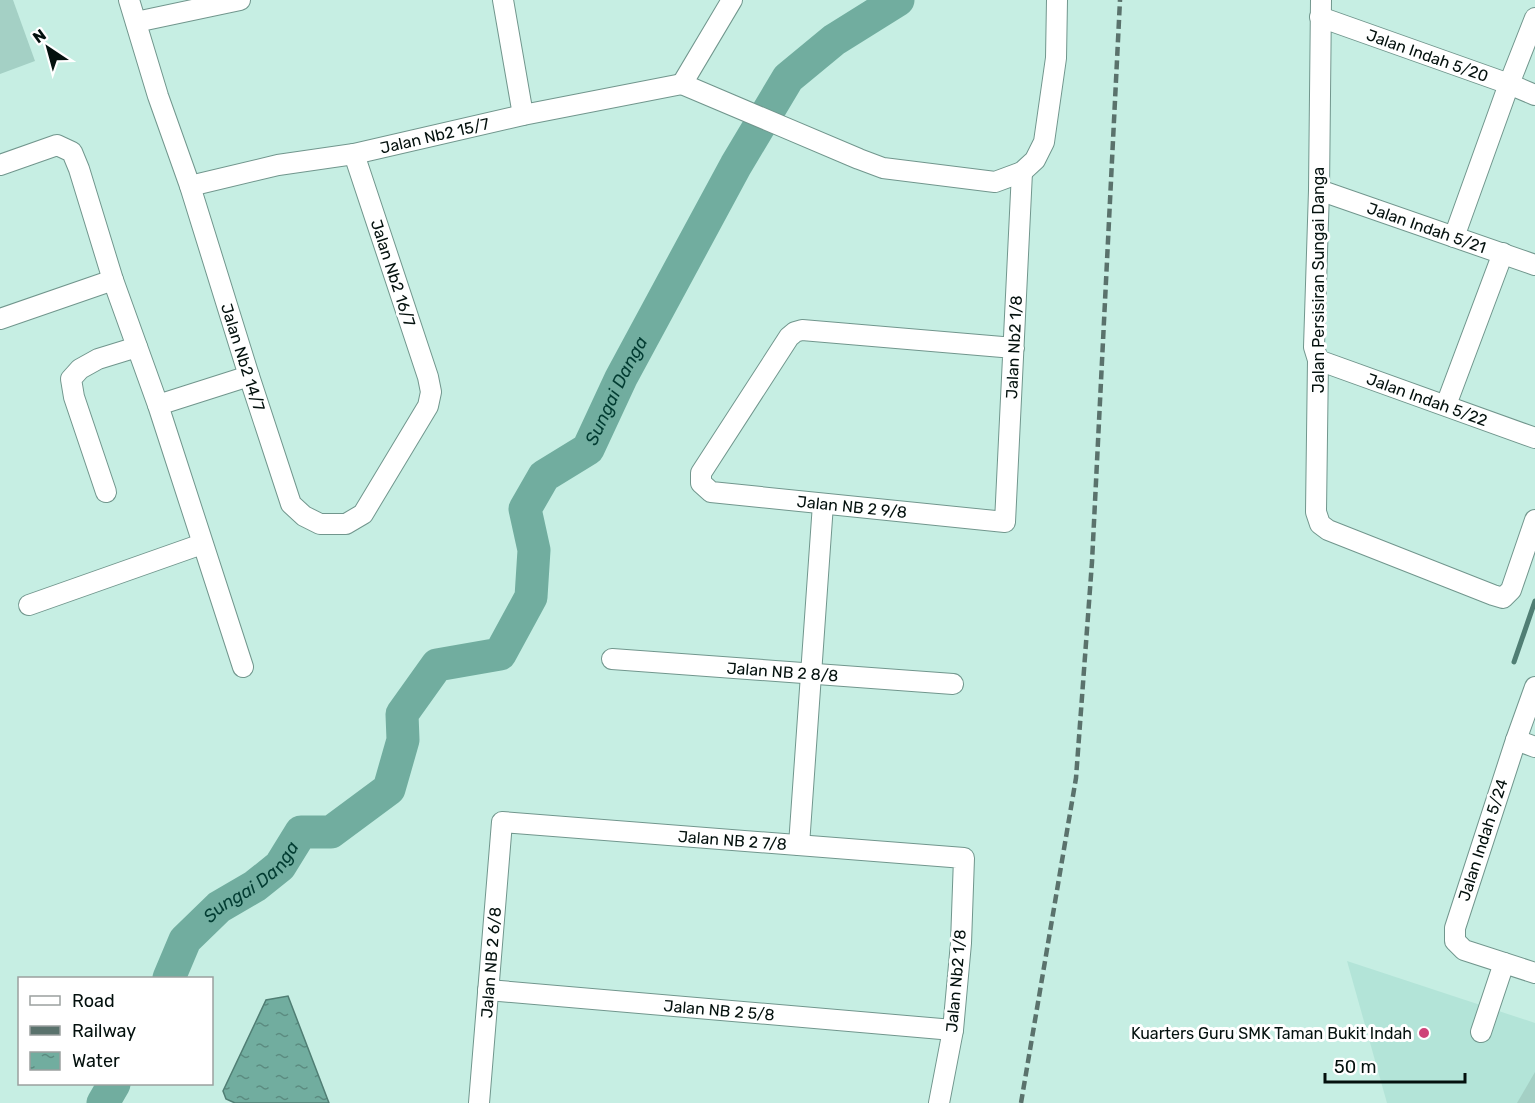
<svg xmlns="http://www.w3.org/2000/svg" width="1535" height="1103" font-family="Rubik,sans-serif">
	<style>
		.built { fill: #b3e4d8 }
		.green { fill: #a4d0c5 }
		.water { fill: url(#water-ripples); stroke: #507e74; stroke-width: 1.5 }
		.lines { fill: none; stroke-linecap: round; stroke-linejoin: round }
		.stream { stroke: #507e74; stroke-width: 5 }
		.river { stroke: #71ad9f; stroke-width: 33 }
		.minor-casing { stroke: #71968d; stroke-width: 22 }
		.minor { stroke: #fff; stroke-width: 20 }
		.rail { stroke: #5a726c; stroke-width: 4.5; stroke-dasharray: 9 4.5; stroke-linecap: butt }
		.poi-dot { fill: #ce4378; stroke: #fff; stroke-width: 2 }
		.labels { text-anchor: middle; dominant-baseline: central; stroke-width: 6; stroke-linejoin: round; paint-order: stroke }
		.street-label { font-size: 16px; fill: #04110e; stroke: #fff }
		.poi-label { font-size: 16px; fill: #04110e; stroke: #fff; text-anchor: end }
		.water-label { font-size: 18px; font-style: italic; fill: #023c32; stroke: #fff }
	</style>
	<defs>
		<pattern id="water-ripples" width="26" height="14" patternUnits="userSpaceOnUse" patternTransform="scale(1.5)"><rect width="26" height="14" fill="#71ad9f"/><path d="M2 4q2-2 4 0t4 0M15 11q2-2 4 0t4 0" fill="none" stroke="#5b8b80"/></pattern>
	</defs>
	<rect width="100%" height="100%" fill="#c6eee3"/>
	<!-- built -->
	<polygon class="built" points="1347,961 1535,1023 1535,1103 1387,1103"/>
	<!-- green -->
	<g class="green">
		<polygon points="0,0 13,0 35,61 0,74"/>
		<polygon points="1535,1072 1535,1103 1517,1103"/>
	</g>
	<!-- water -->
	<polygon class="water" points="288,996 329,1103 235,1103 226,1099 223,1091 266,1000"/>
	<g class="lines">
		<!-- stream -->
		<polyline class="stream" points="1514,662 1535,601"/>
		<!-- river -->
		<g class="river">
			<path id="s1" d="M169,978L185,940L219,907L255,886L280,866L301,832H331L389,789L403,740L402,714L437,665L500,654L531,597L534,550L525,509L544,476L588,449L621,378L736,165L788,78L834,40L898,0"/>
			<polyline points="103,1103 114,1084"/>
		</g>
		<defs>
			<g id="minor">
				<path id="s2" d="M129,0L158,96L190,186L249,376L291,504L304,516L320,524H346L363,514L428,406L431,392L428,377L354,154"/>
				<polyline points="503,0 523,115"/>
				<polyline points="732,0 682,84 859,159 883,168 995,182 1022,172 1035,160 1044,142 1056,58 1057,0"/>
				<polyline points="1321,0 1319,190 1314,347 1318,360 1316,512 1320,524 1328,530 1493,595 1503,598 1511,590 1535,520"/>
				<path id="s3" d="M1320,17L1509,84L1535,95"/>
				<polyline points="136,22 240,0"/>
				<polyline points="0,165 57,145 72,152 79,169 113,280 158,405 243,667"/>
				<path id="s4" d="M190,186L278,165L354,154L523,115L682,84"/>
				<path id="s5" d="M1319,190L1535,265"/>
				<polyline points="1454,237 1509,84 1535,18"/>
				<polyline points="0,319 113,280"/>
				<path id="s6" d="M1014,348L802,330L795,332L789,337L701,473V483L711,492L1005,522L1022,172"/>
				<path id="s7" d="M1318,360L1535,438"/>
				<polyline points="158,405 249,376"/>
				<polyline points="1446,405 1503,253"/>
				<polyline points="106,492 74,397 71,379 80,369 98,359 137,347"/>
				<polyline points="29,605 202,544"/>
				<path id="s8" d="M612,659L953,684"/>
				<polyline points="1535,687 1516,740 1455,928 1455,941 1464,950 1535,973"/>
				<polyline points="1516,740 1535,747"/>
				<polyline points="799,845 823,504"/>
				<path id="s9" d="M488,990L953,1030"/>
				<polyline points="1481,1032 1504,963"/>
				<path id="s10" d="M479,1103L502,822L964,858L961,943L953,1030L939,1103"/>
			</g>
		</defs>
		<!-- minor casing -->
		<use href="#minor" class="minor-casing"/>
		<!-- minor -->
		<use href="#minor" class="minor"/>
		<!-- rail -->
		<polyline class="rail" points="1021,1103 1076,778 1092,562 1120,0"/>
	</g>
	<!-- markers -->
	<circle class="poi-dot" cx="1424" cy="1033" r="6"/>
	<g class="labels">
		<!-- street labels -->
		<g class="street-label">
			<text stroke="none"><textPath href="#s3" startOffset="114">Jalan Indah 5/20</textPath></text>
			<text stroke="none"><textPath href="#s4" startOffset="250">Jalan Nb2 15/7</textPath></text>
			<text stroke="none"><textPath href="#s5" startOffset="114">Jalan Indah 5/21</textPath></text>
			<text transform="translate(393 273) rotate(72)">Jalan Nb2 16/7</text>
			<text transform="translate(1318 280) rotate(-90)">Jalan Persisiran Sungai Danga</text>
			<text stroke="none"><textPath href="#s6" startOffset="884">Jalan Nb2 1/8</textPath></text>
			<text stroke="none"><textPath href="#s2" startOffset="375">Jalan Nb2 14/7</textPath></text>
			<text stroke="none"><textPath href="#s7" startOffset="116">Jalan Indah 5/22</textPath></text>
			<text stroke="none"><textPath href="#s6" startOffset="555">Jalan NB 2 9/8</textPath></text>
			<text stroke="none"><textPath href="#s8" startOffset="171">Jalan NB 2 8/8</textPath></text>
			<text stroke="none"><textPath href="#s10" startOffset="513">Jalan NB 2 7/8</textPath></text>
			<text transform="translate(1483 840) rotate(-72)">Jalan Indah 5/24</text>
			<text stroke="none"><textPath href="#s10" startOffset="141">Jalan NB 2 6/8</textPath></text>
			<text transform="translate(956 981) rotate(-85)">Jalan Nb2 1/8</text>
			<text stroke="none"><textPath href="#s9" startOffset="232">Jalan NB 2 5/8</textPath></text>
		</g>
		<!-- poi labels -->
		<g class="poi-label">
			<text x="1412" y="1033">Kuarters Guru SMK Taman Bukit Indah</text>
		</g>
		<!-- water labels -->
		<g class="water-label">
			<text stroke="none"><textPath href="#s1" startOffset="814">Sungai Danga</textPath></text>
			<text stroke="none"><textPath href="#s1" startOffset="130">Sungai Danga</textPath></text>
		</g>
	</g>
	<!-- legend -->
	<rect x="18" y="977" width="195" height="108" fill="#ffffff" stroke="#9ba09f" stroke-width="1.5"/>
	<rect x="30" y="996" width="30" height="9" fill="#ffffff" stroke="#9ba09f" stroke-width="1.5"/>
	<text x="72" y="1007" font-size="18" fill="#04110e">Road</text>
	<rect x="30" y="1026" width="30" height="9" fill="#5a726c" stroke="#9ba09f" stroke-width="1.5"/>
	<text x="72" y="1037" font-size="18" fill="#04110e">Railway</text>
	<rect x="30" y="1052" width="30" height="18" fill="url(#water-ripples)" stroke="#9ba09f" stroke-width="1.5"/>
	<text x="72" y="1067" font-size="18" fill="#04110e">Water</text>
	<!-- north arrow -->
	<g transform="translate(48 48) rotate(324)" stroke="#ffffff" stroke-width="4.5" paint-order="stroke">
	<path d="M0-4.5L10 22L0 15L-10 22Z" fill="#04110e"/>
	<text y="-9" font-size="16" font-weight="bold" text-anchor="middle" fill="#04110e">N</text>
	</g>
	<!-- scale -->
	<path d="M1325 1073v9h140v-9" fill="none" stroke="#04110e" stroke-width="3"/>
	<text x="1334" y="1073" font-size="18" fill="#04110e" stroke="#ffffff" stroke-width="4.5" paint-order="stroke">50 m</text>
</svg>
